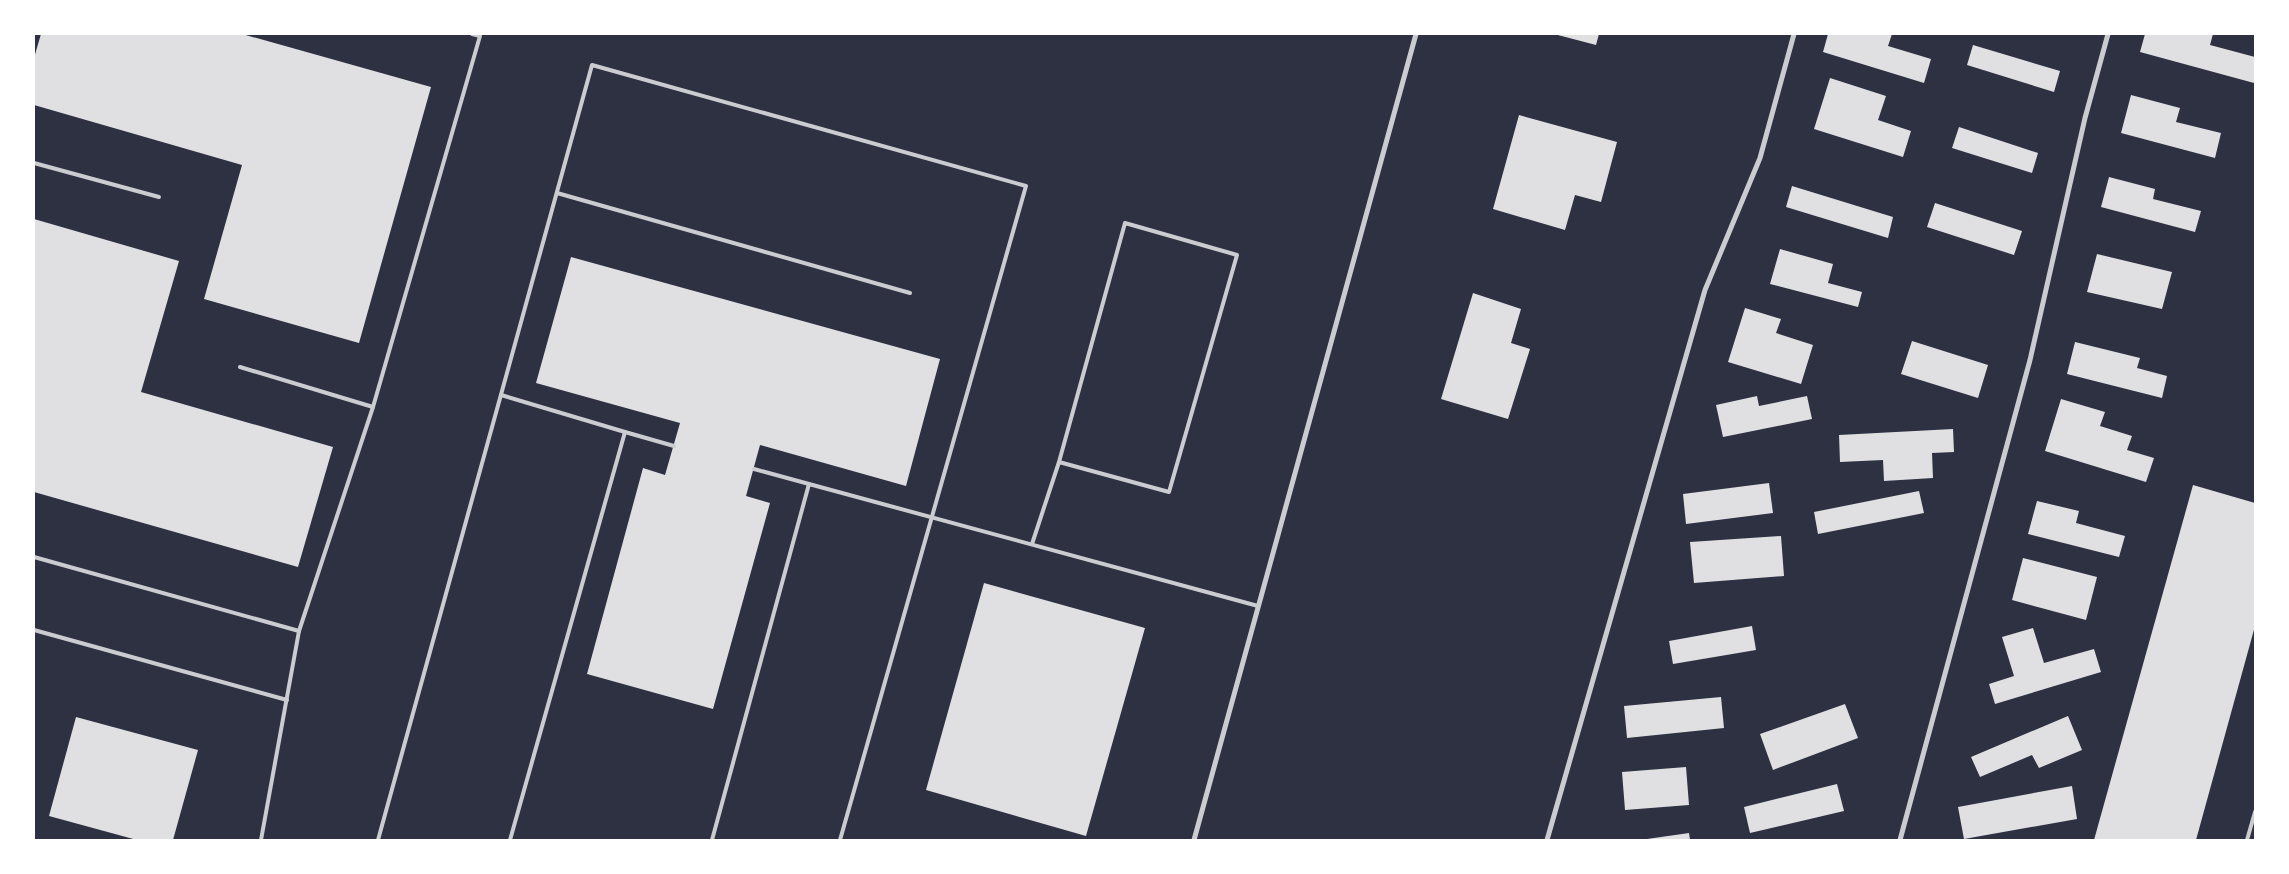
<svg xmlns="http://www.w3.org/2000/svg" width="2289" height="874" font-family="'DejaVu Sans',sans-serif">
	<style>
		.building { fill: #e0e0e3 }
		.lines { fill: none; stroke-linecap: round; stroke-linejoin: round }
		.service { stroke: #caccd0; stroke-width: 4 }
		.minor { stroke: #caccd0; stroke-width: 5 }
	</style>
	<rect width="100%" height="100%" fill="#2d3142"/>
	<!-- building -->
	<g class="building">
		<polygon points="41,34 242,34 431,87 359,343 204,299 242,165 34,105 34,58"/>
		<polygon points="1554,34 1599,34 1596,45"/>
		<polygon points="1828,34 1892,34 1888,46 1931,59 1924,83 1823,52"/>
		<polygon points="2145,34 2213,34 2210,45 2255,57 2254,83 2140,52"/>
		<polygon points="1973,45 2060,71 2054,92 1967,65"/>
		<polygon points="1830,78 1886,96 1878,120 1911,131 1903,157 1814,129"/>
		<polygon points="2131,95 2180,108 2176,122 2221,133 2215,158 2121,133"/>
		<polygon points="1519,115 1617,142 1601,202 1575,195 1565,230 1493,209"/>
		<polygon points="1959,127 2038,153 2032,173 1952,148"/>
		<polygon points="2109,177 2155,189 2153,199 2201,211 2195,232 2101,207"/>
		<polygon points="1792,186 1893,217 1888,238 1786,207"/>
		<polygon points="1935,203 2022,231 2014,255 1927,227"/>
		<polygon points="34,219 179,261 141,392 333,447 298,567 34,492"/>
		<polygon points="1780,249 1833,264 1828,283 1862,292 1858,307 1770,284"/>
		<polygon points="2097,254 2172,272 2162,309 2087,292"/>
		<polygon points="571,257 940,359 906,486 760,445 746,496 770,503 713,709 587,674 643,468 665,475 680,423 536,383"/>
		<polygon points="1473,293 1521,309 1511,343 1530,349 1508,419 1441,399"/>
		<polygon points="1745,308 1781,319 1776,333 1813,345 1801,384 1728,362"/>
		<polygon points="1912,341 1988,365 1978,398 1901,374"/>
		<polygon points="2075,342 2140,358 2137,368 2167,376 2162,398 2067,374"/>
		<polygon points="1757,396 1759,406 1807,396 1812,419 1723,437 1716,405"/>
		<polygon points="2061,399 2105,412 2100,426 2132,436 2127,450 2154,458 2146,482 2045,451"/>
		<polygon points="1953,429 1954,452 1932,453 1933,478 1884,481 1883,460 1840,462 1839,435"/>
		<polygon points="1769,483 1773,513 1686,524 1683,494"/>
		<polygon points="2193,485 2255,503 2255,626 2196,840 2094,840"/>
		<polygon points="1919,491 1924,513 1818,534 1814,512"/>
		<polygon points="2037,501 2079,511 2076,523 2125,536 2119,557 2028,534"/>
		<polygon points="1781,536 1784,576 1694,583 1690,542"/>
		<polygon points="2023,558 2097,577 2086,620 2012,600"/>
		<polygon points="984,583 1145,628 1086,836 926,790"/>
		<polygon points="1752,626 1756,650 1673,664 1669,641"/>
		<polygon points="2033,628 2044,663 2094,649 2101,672 1995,704 1989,684 2014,676 2002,637"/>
		<polygon points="1721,697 1724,728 1627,738 1624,706"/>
		<polygon points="1845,704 1858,738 1773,770 1760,734"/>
		<polygon points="2068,716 2082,750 2039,768 2032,755 1980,777 1971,757"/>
		<polygon points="76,717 198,750 173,840 137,840 49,816"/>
		<polygon points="1686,767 1689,805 1625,810 1622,772"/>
		<polygon points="1837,784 1844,811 1750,833 1744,807"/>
		<polygon points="2072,786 2077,819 1964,839 1958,807"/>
		<polygon points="1689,833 1690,840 1647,840 1647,839"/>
	</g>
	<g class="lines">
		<!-- service -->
		<g class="service">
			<polyline points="34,163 159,197"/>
			<polyline points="557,193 910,293"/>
			<polyline points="240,367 373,407 480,36 472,34"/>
			<polyline points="501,395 625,432 510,840"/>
			<polyline points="625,432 674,446"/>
			<polyline points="754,469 809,484"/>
			<polyline points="1032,544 1059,462 1169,492 1237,255 1125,223 1059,462"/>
			<polyline points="34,557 299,631"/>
			<polyline points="34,630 287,700"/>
			<polyline points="261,840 299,631 373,407"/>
			<polyline points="378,840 592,65 1026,186 840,840"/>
			<polyline points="712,840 809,484 1258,606"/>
			<polyline points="2247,840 2255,812"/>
		</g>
		<!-- minor -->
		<g class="minor">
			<polyline points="1194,840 1416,34"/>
			<polyline points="1547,840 1705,290 1760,158 1794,34"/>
			<polyline points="1900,840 2030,360 2085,118 2108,34"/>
		</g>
	</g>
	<!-- border -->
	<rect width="2289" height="874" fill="none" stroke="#ffffff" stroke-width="70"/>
</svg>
